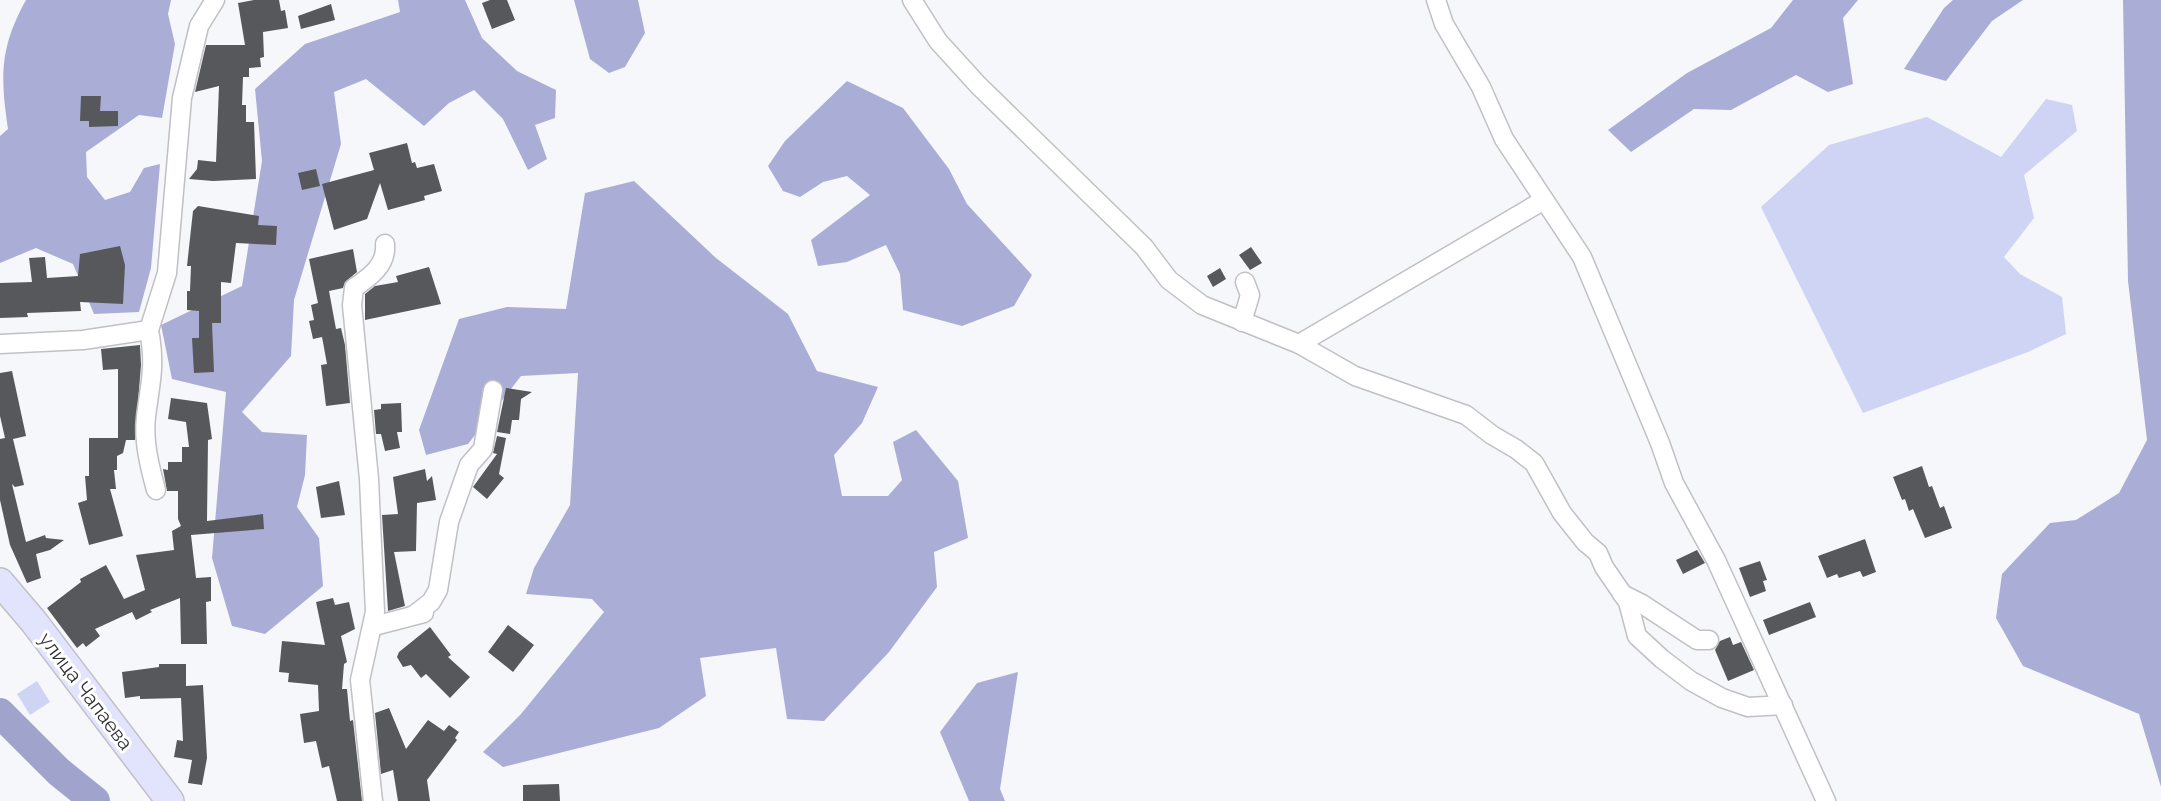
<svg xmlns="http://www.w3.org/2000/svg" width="2161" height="801" font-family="Raleway,sans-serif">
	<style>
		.green { fill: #cfd3f4 }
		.forest { fill: #aaaed6 }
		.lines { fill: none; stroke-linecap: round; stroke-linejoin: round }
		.river { stroke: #a0a4cc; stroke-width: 30 }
		.building { fill: #57585c }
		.street-casing { stroke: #c0c0c5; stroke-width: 21 }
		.secondary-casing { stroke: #c0c0c5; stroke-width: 30 }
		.street { stroke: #fff; stroke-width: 18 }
		.secondary { stroke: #e2e3fd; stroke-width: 27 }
		.labels { text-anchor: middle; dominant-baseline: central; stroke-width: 6; stroke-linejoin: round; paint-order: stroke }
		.street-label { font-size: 20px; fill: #313133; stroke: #fff }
	</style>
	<rect width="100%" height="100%" fill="#f6f7fb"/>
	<!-- green -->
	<g class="green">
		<polygon points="2046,99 2072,105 2077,131 2024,175 2034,218 2004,257 2020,274 2062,297 2066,334 2028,352 1863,413 1761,207 1829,145 1927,117 2001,157"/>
		<polygon points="37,681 50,702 30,715 17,694"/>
	</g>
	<!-- forest -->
	<g class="forest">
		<path d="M26,0H171L168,14L175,44L162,118L139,115L86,152L87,177L105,200L130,192L144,168L160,164L151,268L139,312L94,314L73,264L36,248L0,263V136L8,129C0,75 0,47 26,0Z"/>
		<polygon points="398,0 465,0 482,38 517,71 556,90 555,118 535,125 547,159 528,170 503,119 474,90 449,103 424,126 366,79 334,92 341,144 294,300 291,356 242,412 262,432 307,435 305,475 297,507 319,538 323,586 265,634 232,626 212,558 226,392 172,379 161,325 242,286 262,161 255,89 305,44 400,12"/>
		<polygon points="574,0 638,0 645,33 625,67 609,73 590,59"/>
		<polygon points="1793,0 1858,0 1843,18 1853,84 1828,92 1796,75 1731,110 1694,109 1631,152 1608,130 1687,73 1771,28"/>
		<polygon points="1953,0 2023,0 1992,21 1946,81 1904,69 1944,8"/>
		<polygon points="2123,0 2161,0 2161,787 2139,714 2023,666 1996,618 2002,574 2050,523 2076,520 2119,493 2147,440 2128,281"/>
		<polygon points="847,81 903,108 949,169 967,204 1032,275 1014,306 962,326 903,310 900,274 886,245 847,262 818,266 811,240 870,195 847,176 823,182 800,197 783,191 768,166 785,141"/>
		<polygon points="634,181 716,258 788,314 817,371 878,387 862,423 834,455 842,496 888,496 902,480 893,442 916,430 958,481 968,538 934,552 937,587 889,652 824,721 787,719 776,648 700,658 706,696 659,728 503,767 483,752 521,714 604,612 592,599 526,594 534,568 570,505 578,373 521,376 468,444 426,455 419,430 459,319 507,307 566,309 585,193"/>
		<polygon points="1018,672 1000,789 1005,801 969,801 940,732 977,683"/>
	</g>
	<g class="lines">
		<!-- river -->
		<polyline class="river" points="0,713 59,772 95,801"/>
	</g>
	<!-- building -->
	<g class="building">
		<polygon points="254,0 279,0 281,11 285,10 288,28 263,32 264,57 260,58 261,67 249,68 249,77 243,77 242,105 246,105 246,122 254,122 256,179 213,181 189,179 197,169 198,160 216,162 219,86 195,92 206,45 245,45 238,3"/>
		<polygon points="490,0 507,0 515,20 492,29 482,3"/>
		<polygon points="331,4 335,20 301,29 298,16"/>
		<polygon points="81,96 101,96 100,111 118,111 118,126 89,127 89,121 80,121"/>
		<polygon points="407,143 412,163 415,162 417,168 434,164 442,191 424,196 425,200 388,210 380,183 367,219 334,230 322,184 374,170 369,153"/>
		<polygon points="316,169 320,186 302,190 298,173"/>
		<polygon points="198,206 259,216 258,225 277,226 276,245 236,243 231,283 221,282 221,323 212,323 214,372 194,373 192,338 199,338 199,311 187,310 187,291 190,291 191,266 187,266 193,211"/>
		<polygon points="120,246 125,265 123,304 80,302 81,311 27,313 28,317 0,318 0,283 32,282 29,258 45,257 47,278 78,276 80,254"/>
		<polygon points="1251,247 1262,263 1250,270 1239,255"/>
		<polygon points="353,249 357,272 345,282 343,288 329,291 336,329 341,328 345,345 350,403 326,406 321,365 327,364 322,337 313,339 309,321 314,320 311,305 318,303 309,259"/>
		<polygon points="429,267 441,304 365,320 365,294 375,286 398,282 396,276"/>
		<polygon points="1220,268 1226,279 1213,287 1207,276"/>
		<polygon points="140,345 141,365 135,440 126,440 123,453 117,456 117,470 114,470 116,489 110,489 123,536 89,545 78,503 87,500 85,476 89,476 89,438 118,438 118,369 103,370 101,349"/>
		<polygon points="12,371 26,436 13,439 24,485 15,487 12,484 26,542 45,535 46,538 64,540 50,550 36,554 41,578 27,583 10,545 0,500 0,439 5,438 0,416 0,373"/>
		<polygon points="506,388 532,392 521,399 519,420 512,420 510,434 497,432"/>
		<polygon points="171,398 207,403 212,439 208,440 207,521 263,514 264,529 191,535 196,578 211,577 211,601 206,602 207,644 181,644 180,598 150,610 152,612 136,620 132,612 95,629 100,636 86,647 83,643 77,648 47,608 81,582 80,579 106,565 124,599 145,590 136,555 174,550 172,531 181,526 178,519 178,491 167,491 163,469 168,470 168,462 182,462 182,447 189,447 186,422 168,419"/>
		<polygon points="401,403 402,432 397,432 400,448 385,451 381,434 376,434 374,410 381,409 381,404"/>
		<polygon points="497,436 506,438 499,474 504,478 487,499 473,487 497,454 493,453"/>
		<polygon points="1922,466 1929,487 1932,486 1940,508 1944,506 1952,528 1925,538 1913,509 1909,511 1905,499 1902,500 1893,477"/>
		<polygon points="425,469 427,481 432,476 436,500 417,503 416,551 394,552 405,606 388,611 382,515 398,514 393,477"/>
		<polygon points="339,481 345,515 321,518 316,487"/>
		<polygon points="1865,539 1876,572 1863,577 1860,571 1839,578 1837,574 1827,578 1818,556"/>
		<polygon points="1697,550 1705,563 1683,574 1676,560"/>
		<polygon points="1760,561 1767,580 1763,581 1766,591 1750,597 1739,568"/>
		<polygon points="333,598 335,605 349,602 355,629 341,636 347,662 344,664 342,689 347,689 350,721 353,720 362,801 337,801 329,766 322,768 316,741 304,743 300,714 319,711 318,685 288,682 289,673 279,672 282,641 325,645 316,602"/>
		<polygon points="1810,602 1816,617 1769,635 1763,620"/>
		<polygon points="508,625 534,645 513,672 488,652"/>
		<polygon points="430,627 451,655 448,657 470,677 450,698 426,674 421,678 411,665 403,667 397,657 399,652"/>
		<polygon points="1730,637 1733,645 1741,642 1754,670 1728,681 1715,650 1720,641"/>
		<polygon points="159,664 186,664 186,686 203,685 207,758 202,785 188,783 192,760 174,757 177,740 183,741 181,698 140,699 140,696 125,698 122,672 159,667"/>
		<polygon points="389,708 406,749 428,720 444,731 449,725 459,732 455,738 457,740 427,780 430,801 398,801 393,770 381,774 375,713"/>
		<polygon points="559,784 560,801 523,801 523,785"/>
	</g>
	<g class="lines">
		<defs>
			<g id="street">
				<polyline points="912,0 938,41 978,85 1144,247 1169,280 1202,305 1299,344"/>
				<polyline points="1436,0 1444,24 1481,87 1504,139 1582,257 1660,443 1674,483 1716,560 1826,801"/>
				<polyline points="1544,200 1299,344 1355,376 1466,415 1492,435 1516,449 1534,463 1562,513 1585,542 1598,553 1604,567 1628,602 1637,636 1662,659 1691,681 1722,698 1748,707 1783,705"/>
				<polyline points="1242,322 1250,295 1245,282"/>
				<path d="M149,330C156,367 150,383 146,417C143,441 150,468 156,490"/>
				<polyline points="0,344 83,340 149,330 167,273 182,98 199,26 215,0"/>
				<polyline points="1622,594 1642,604 1697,640 1709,640"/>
				<polyline points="414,615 431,602 438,590 449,522 469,465 483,449 493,390"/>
				<polyline points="374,626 424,613"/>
				<path d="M373,801L360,680L375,612L369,479L352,305L354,288C370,277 387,265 385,244"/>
			</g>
			<polyline id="secondary" points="0,582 34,622 170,801"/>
		</defs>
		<!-- street casing -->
		<use href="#street" class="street-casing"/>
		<!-- secondary casing -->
		<use href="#secondary" class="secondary-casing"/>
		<!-- street -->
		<use href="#street" class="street"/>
		<!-- secondary -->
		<use href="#secondary" class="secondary"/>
	</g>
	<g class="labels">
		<!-- street labels -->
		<g class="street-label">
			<text transform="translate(86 691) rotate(53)">улица Чапаева</text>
		</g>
	</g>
</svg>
